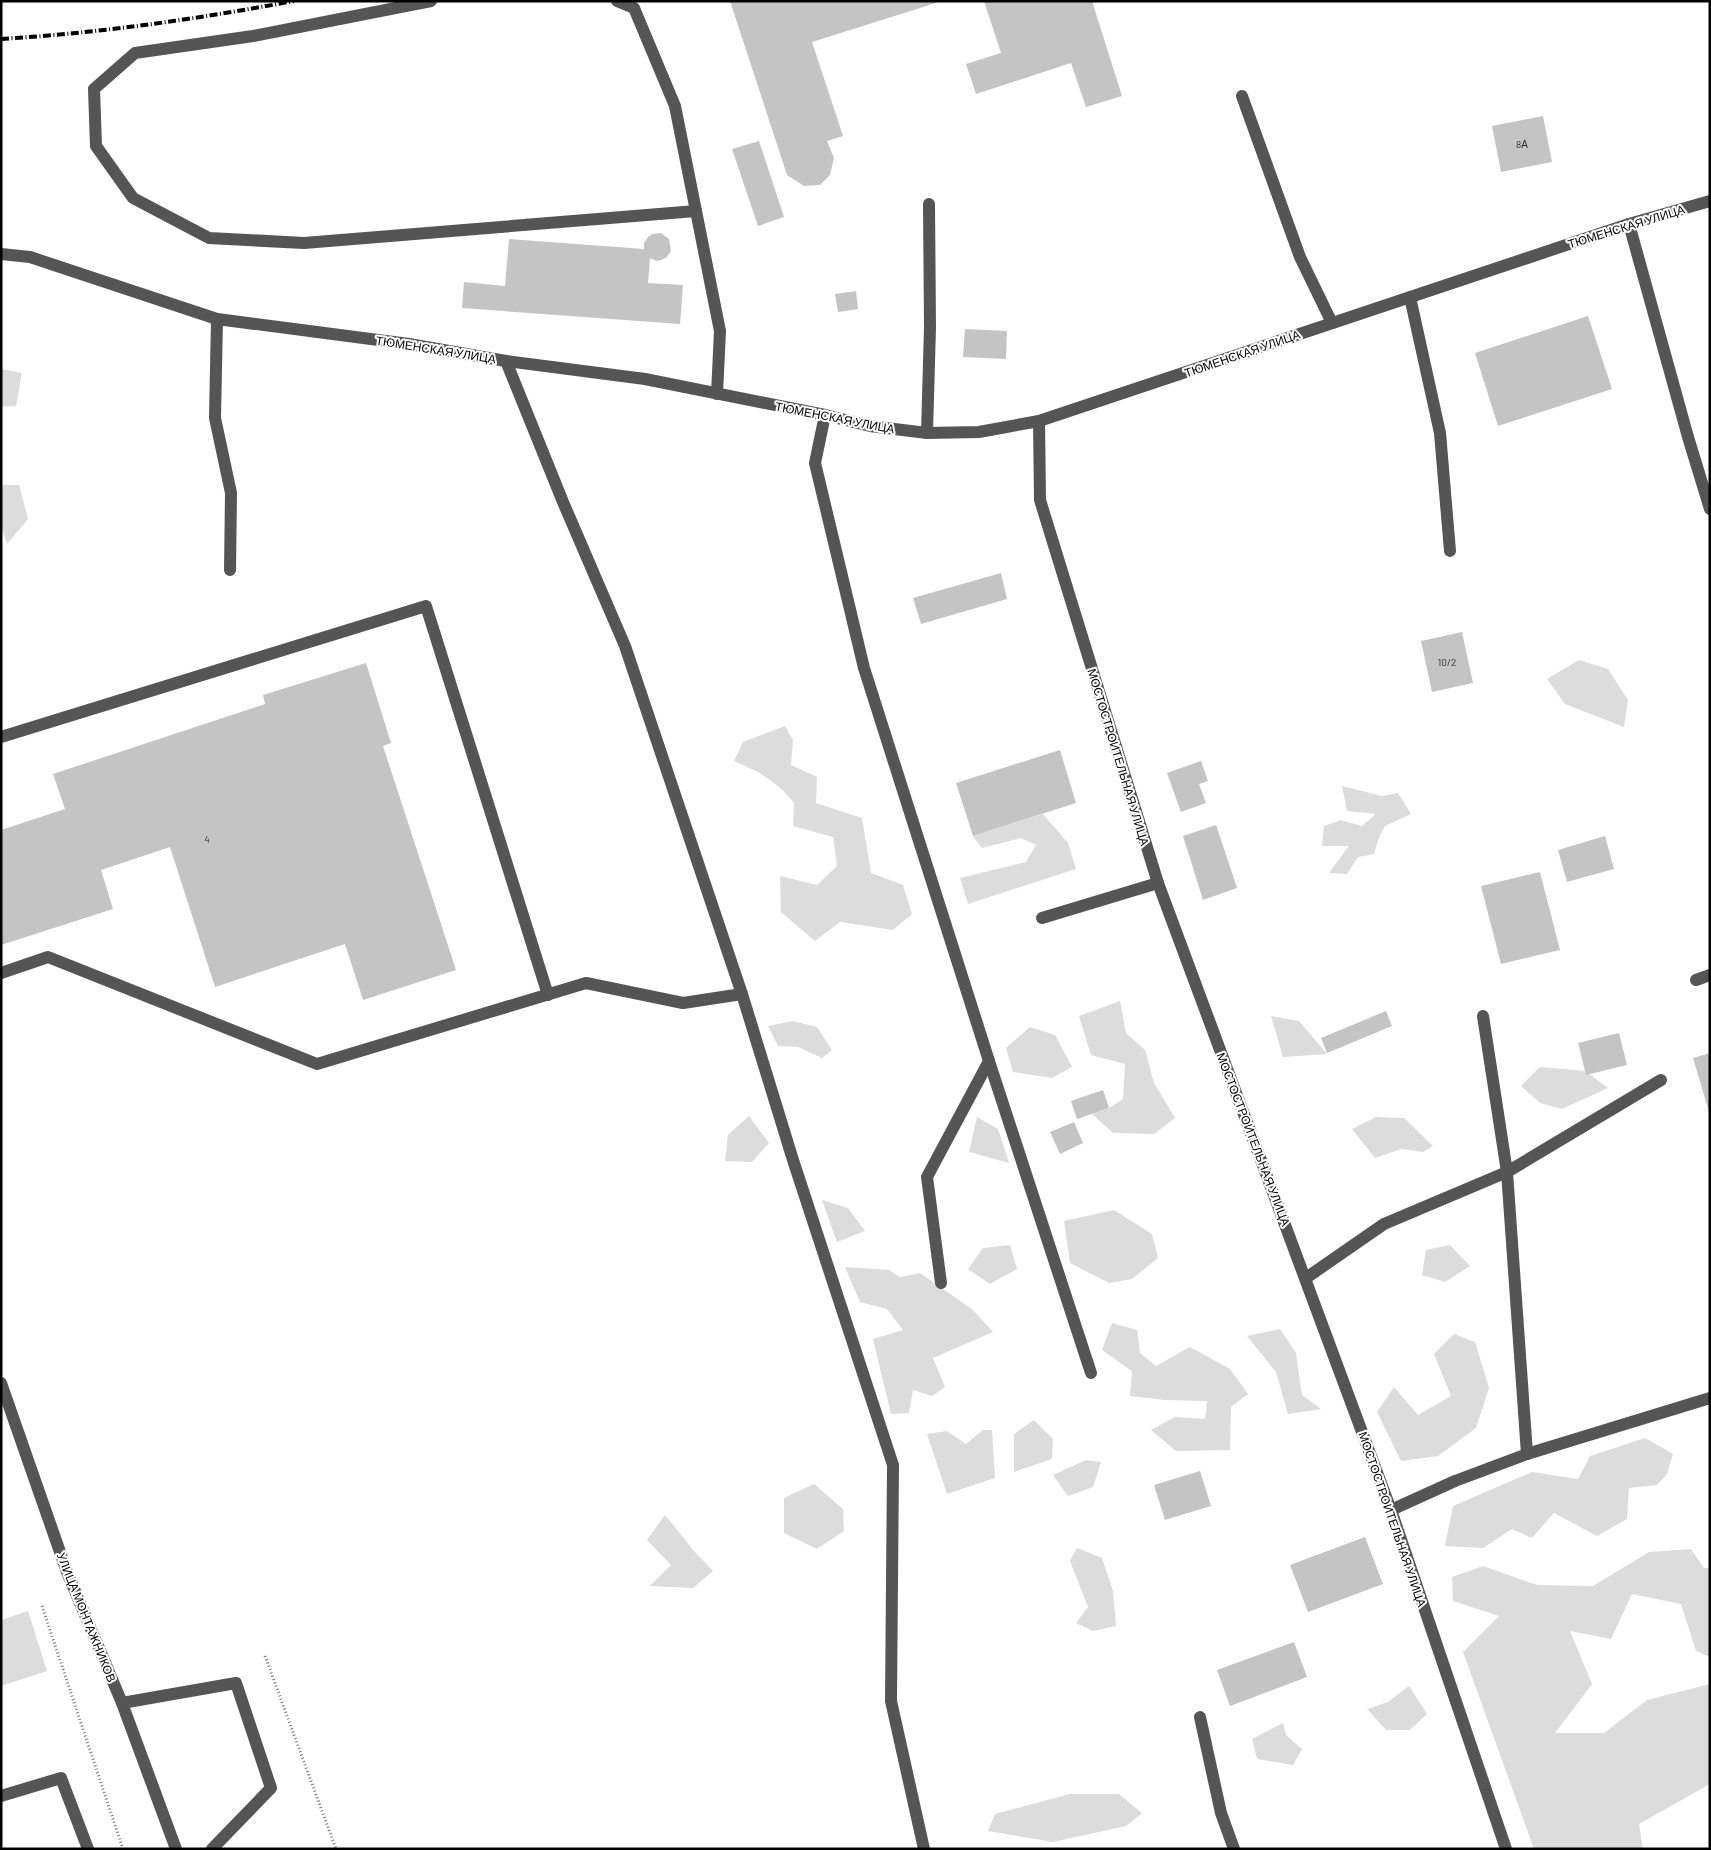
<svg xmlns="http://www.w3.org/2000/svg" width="1711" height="1850" font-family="Barlow,sans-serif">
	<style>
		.green { fill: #dcdcdc }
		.building { fill: #c4c4c4 }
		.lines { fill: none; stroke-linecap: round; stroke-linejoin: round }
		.path { stroke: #777; stroke-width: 3; stroke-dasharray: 1 2.5; stroke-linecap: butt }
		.minor { stroke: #555; stroke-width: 12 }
		.rail { stroke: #000; stroke-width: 4; stroke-dasharray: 8 2.5 1 2.5; stroke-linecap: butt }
		.labels { text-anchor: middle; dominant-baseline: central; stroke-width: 4; stroke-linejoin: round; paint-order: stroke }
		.number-label { font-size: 10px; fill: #313131 }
		.street-label { font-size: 12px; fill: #000; stroke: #fff }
	</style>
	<rect width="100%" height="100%" fill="#fff"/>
	<!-- green -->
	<g class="green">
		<polygon points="1,369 22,373 16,406 1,407"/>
		<polygon points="1,485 19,485 28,519 7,544 1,525"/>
		<polygon points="1579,660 1608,669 1628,700 1624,727 1565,704 1547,679"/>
		<path d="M785,726L793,740L791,765L817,777L816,803L862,818L871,873L903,885L912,914L893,930L840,922L815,941L781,912L780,876L817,885L837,866L833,837L793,826L794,803C778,782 758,771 734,761L743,742Z"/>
		<polygon points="1342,786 1382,796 1398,793 1411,814 1385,826 1379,837 1374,854 1358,857 1347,874 1329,873 1349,846 1322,846 1324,826 1341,820 1362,826 1376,814 1347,811"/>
		<polygon points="1043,814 1068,843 1076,869 968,904 960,878 1026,862 1036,845 1021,838 982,848 973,836"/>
		<polygon points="1120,1001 1126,1033 1145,1050 1154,1083 1175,1118 1154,1134 1113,1133 1092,1114 1109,1108 1123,1099 1125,1064 1091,1055 1079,1016"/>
		<polygon points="1271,1016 1299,1021 1327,1054 1283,1057"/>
		<polygon points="793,1021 817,1027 832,1050 822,1058 798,1047 778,1046 768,1026"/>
		<polygon points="1030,1027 1055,1035 1072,1067 1052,1078 1013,1072 1006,1048"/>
		<polygon points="1540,1067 1585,1071 1608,1088 1562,1109 1540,1103 1521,1086"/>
		<polygon points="749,1116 769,1143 752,1162 725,1161 728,1135"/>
		<polygon points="977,1117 998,1129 1009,1163 969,1152"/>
		<polygon points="1376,1117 1404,1118 1433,1146 1423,1152 1401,1149 1375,1158 1352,1129"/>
		<polygon points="822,1200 848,1208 865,1231 837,1242"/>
		<polygon points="1114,1210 1152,1234 1158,1258 1132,1279 1109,1283 1070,1263 1064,1221"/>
		<polygon points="1010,1245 1017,1269 990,1284 968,1269 983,1248"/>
		<polygon points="1450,1245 1470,1266 1445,1282 1422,1275 1426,1250"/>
		<polygon points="845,1267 889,1270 900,1277 920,1273 973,1310 993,1332 933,1358 945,1387 932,1396 913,1390 909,1413 891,1414 873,1339 903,1330 887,1309 860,1302"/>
		<polygon points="1112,1323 1137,1330 1140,1353 1156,1366 1190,1347 1230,1369 1248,1394 1231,1407 1230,1450 1176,1451 1151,1430 1175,1417 1205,1419 1207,1401 1165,1400 1130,1396 1132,1371 1102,1350"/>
		<polygon points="1280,1329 1296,1353 1302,1395 1321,1409 1288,1414 1276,1372 1247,1336"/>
		<polygon points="1454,1334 1475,1342 1489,1388 1476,1428 1438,1456 1401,1461 1377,1412 1394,1387 1418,1415 1451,1396 1434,1354"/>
		<polygon points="1034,1420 1053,1439 1052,1459 1014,1472 1014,1434"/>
		<polygon points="983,1430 992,1430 995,1478 947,1494 927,1434 947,1431 966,1444"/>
		<polygon points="1645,1438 1673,1454 1667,1474 1657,1485 1629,1488 1627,1519 1597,1536 1554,1513 1532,1538 1512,1529 1483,1548 1445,1546 1453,1506 1532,1472 1578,1479 1590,1456"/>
		<polygon points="1086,1460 1101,1462 1093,1487 1068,1496 1053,1475"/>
		<polygon points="814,1484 843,1509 844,1531 817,1549 784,1533 784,1498"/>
		<polygon points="665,1515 694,1551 713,1571 693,1588 650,1586 671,1565 647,1540"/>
		<polygon points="1077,1548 1102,1558 1113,1591 1116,1626 1093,1631 1076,1623 1088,1607 1070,1561"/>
		<polygon points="1691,1549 1704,1568 1710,1568 1710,1657 1696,1651 1681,1604 1632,1594 1611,1639 1570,1631 1592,1684 1555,1733 1604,1733 1647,1700 1710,1684 1710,1784 1639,1824 1643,1849 1534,1849 1463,1652 1499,1616 1453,1601 1452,1577 1483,1566 1537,1585 1593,1586 1649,1552"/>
		<polygon points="28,1611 47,1671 1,1686 1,1620"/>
		<polygon points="1409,1686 1427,1714 1410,1730 1386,1730 1367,1709 1388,1702"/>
		<polygon points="1283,1723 1286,1735 1302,1749 1293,1765 1257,1759 1252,1739"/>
		<polygon points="1070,1794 1119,1794 1142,1813 1126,1826 1053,1842 988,1831 995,1814"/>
	</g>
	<!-- building -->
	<g class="building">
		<polygon points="730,1 939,1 939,2 812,42 843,136 827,141 834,158 830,175 820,185 804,186 787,175"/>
		<polygon points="984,1 1092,1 1122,96 1086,107 1071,63 976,94 966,64 1001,53"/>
		<polygon points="1543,116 1552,162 1501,172 1492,126"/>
		<polygon points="759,141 784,217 758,226 732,149"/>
		<polygon points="661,233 669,239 671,251 666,258 661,260 657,261 650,258 648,283 683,285 680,324 462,308 464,282 505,286 509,239 644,249 644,243 648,237 652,234"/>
		<polygon points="856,291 858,309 838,312 835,294"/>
		<polygon points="1588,316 1612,389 1498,426 1475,353"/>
		<polygon points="965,329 1007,331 1006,359 963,357"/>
		<polygon points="1001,573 1007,599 921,624 913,598"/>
		<polygon points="1462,632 1473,683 1432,692 1421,641"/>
		<polygon points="366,663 391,743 383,746 456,970 363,1000 345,944 215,987 170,847 101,870 113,909 1,945 1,830 65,809 53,774 265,704 263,695"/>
		<polygon points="1060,750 1076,803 973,836 956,783"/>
		<polygon points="1201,761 1208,781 1199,784 1206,803 1181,812 1167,773"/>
		<polygon points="1216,825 1237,888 1203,900 1183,836"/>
		<polygon points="1605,836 1614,869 1567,882 1558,850"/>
		<polygon points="1540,872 1560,950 1501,964 1481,886"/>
		<polygon points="1386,1011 1392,1026 1327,1053 1321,1038"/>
		<polygon points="1619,1033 1627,1065 1586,1075 1578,1043"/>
		<polygon points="1710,1053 1710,1112 1709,1112 1693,1058"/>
		<polygon points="1103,1090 1109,1108 1077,1119 1071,1101"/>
		<polygon points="1074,1122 1083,1143 1060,1154 1050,1132"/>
		<polygon points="1200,1471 1211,1506 1165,1520 1154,1485"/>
		<polygon points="1365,1537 1383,1584 1308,1612 1290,1565"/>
		<polygon points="1294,1642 1307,1677 1230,1706 1217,1670"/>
	</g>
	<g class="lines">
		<!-- path -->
		<g class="path">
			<polyline points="42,1606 123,1849"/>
			<polyline points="265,1656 336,1849"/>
		</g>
		<!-- minor -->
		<g class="minor">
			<polyline points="431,1 253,36 135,53 94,89 96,146 133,198 209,238 304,243 696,211"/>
			<polyline points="617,1 634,8 675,106 720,331 717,394"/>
			<polyline points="1242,96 1300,257 1332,323"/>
			<polyline points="1629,224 1688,437 1710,509"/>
			<polyline points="1,254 30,257 217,319 409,344 506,361 645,379 825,415 870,426 927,433 979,432 1039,421 1629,224 1710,201"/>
			<polyline points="1410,297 1440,433 1450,551"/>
			<polyline points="217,319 215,418 231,493 230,570"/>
			<polyline points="506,361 563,502 625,646 742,994 793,1160 893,1465 891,1701 924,1849"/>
			<polyline points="825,415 815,463 864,668 989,1061 1091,1373"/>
			<polyline points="1039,421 1040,500 1158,883 1391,1510 1506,1849"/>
			<polyline points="927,433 930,327 929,204"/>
			<polyline points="1,737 426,606 548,995"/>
			<polyline points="1042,918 1158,883"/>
			<polyline points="1,973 48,957 317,1064 586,983 683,1003 742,994"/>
			<polyline points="1696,980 1710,975"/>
			<polyline points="1483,1016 1507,1172 1527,1454"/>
			<polyline points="1306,1278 1384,1224 1507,1172 1661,1080"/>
			<polyline points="941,1283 927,1177 989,1061"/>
			<polyline points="1,1383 67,1572 122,1703 176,1849"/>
			<polyline points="1391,1510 1455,1481 1527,1454 1710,1398"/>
			<polyline points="122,1703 236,1683 271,1788 212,1849"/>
			<polyline points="1200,1717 1221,1813 1234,1849"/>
			<polyline points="1,1796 61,1778 88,1849"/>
		</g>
		<!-- rail -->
		<path class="rail" d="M1,39C100,33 197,19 294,1"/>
	</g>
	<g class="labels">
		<!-- number labels -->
		<g class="number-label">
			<text x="1522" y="144">8А</text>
			<text x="1447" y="662">10/2</text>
			<text x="207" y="839">4</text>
		</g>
		<!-- street labels -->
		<g class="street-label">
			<text transform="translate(1626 226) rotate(-17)">ТЮМЕНСКАЯ УЛИЦА</text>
			<text transform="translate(436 349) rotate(9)">ТЮМЕНСКАЯ УЛИЦА</text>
			<text transform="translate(1242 353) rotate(-19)">ТЮМЕНСКАЯ УЛИЦА</text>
			<text transform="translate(835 417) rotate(11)">ТЮМЕНСКАЯ УЛИЦА</text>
			<text transform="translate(1119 757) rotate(73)">МОСТОСТРОИТЕЛЬНАЯ УЛИЦА</text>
			<text transform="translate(1254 1139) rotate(69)">МОСТОСТРОИТЕЛЬНАЯ УЛИЦА</text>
			<text transform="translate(1393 1519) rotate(71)">МОСТОСТРОИТЕЛЬНАЯ УЛИЦА</text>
			<text transform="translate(87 1617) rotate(68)">УЛИЦА МОНТАЖНИКОВ</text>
		</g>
	</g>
	<!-- border -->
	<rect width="1711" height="1850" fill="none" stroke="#000000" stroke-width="5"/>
</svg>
